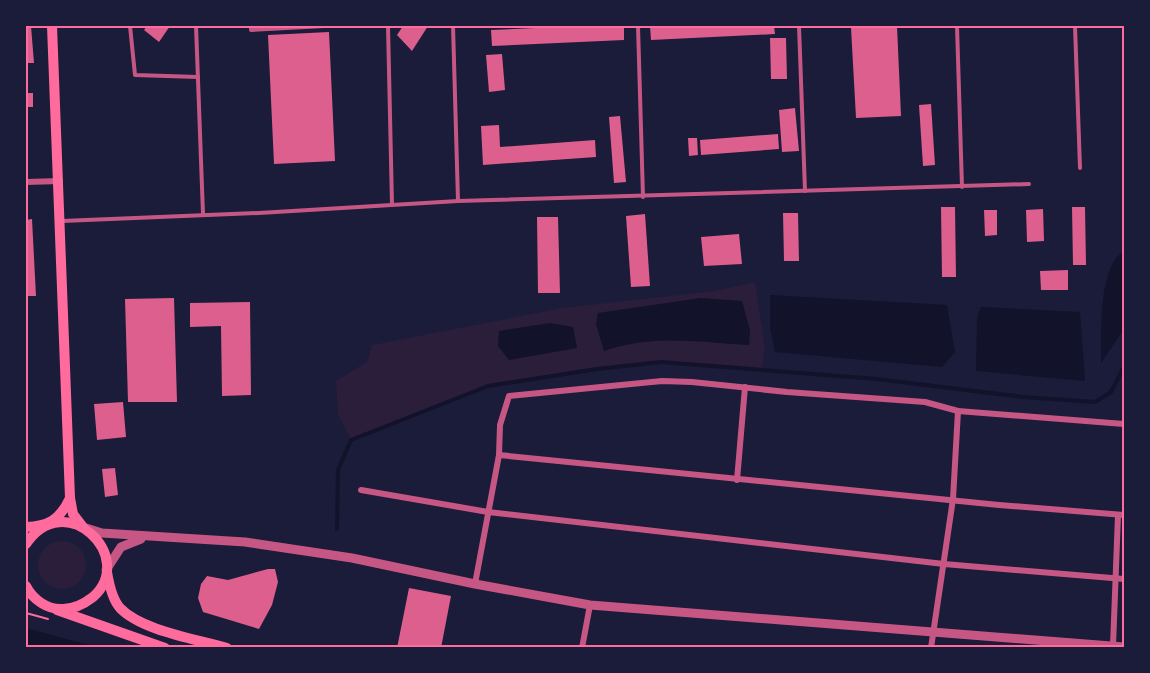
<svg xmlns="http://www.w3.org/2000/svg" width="1150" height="673" font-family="'Public Sans',sans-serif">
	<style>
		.green { fill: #2a1e3b; fill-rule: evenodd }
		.water { fill: #12122b }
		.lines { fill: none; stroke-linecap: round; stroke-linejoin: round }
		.stream { stroke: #12122b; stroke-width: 4 }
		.building { fill: #dd5f8e }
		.path { stroke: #ff6b9d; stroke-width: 2 }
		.service { stroke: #c65784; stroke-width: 4 }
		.minor { stroke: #c65784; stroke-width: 6 }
		.tertiary { stroke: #c65784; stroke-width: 9 }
		.primary { stroke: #ff6b9d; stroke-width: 10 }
		.neatline { fill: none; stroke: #ff6b9d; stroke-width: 2 }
	</style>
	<rect width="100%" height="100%" fill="#1b1b3a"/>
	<!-- green -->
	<g class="green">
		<path d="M755,282L765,348L762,370L661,363L597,369L488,386L351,440L338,414L336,381L367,362L372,345L562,308L714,291ZM701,298L750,330L749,345C701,342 650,334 604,351L652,306Z"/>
		<circle cx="62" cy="565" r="24"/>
	</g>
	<!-- water -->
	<g class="water">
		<path d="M1124,251V329L1101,363C1102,335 1097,267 1124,251Z"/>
		<polygon points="770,295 947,305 955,352 942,367 775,352 770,327"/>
		<path d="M701,298L742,301L750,330L749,345C701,342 650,334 604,351L596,324L598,313Z"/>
		<polygon points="981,307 1080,312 1085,381 976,371 977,317"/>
		<polygon points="550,323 573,327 577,348 509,360 498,346 499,331"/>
		<polygon points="26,628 96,647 26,647"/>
	</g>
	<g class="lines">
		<!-- stream -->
		<polyline class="stream" points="337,529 338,470 351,440 488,386 597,369 661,362 877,379 1023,397 1095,402 1111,392 1124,367"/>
	</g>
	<!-- building -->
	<g class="building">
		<polygon points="26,26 31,26 34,63 26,63"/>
		<polygon points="147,26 170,26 159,42 144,30"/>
		<polygon points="403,26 428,26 412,51 397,35"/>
		<polygon points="580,26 624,26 624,40 492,46 491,30"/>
		<polygon points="650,26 774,26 775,34 651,40"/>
		<polygon points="897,26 901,116 856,118 851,28"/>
		<polygon points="329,32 335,161 274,164 268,35"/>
		<polygon points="770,38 786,38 787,79 771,79"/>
		<polygon points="502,54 505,90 489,92 486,55"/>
		<rect x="26" y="93" width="7" height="14"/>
		<polygon points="931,104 935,165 923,166 919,105"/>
		<polygon points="795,108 799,151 782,152 779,110"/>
		<polygon points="620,116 626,182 614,183 609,117"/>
		<polygon points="499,125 500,147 595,140 596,157 483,165 481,126"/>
		<polygon points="778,134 779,149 701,155 700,140"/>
		<polygon points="688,138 697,138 698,155 689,156"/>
		<polygon points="941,207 955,207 956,277 942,277"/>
		<polygon points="1072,207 1085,207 1086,265 1073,265"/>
		<polygon points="1043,209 1044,241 1027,242 1026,210"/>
		<polygon points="984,210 997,210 997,235 985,236"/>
		<polygon points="783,213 798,213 799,261 784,261"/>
		<polygon points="645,214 650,286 631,287 626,216"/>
		<polygon points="537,217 558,217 560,293 538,293"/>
		<polygon points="32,219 36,296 26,296 26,220"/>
		<polygon points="739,234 742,264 704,266 701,237"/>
		<polygon points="1068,270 1068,290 1041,290 1040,271"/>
		<polygon points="174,298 177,402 128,402 125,299"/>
		<polygon points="250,302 251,395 222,396 221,326 190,327 190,303"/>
		<polygon points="123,402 126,437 97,440 94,404"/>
		<polygon points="115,468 118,495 105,497 102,469"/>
		<polygon points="268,569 275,569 278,582 272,605 259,629 203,612 198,598 201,584 207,576 228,580"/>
		<polygon points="409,588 451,596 441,648 397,648"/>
	</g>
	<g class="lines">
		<!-- path -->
		<polyline class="path" points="26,613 48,619"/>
		<!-- service -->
		<g class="service">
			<polyline points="130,26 135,75 198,77"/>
			<polyline points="196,26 203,214"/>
			<polyline points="251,26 251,30 324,26"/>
			<polyline points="388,26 392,205"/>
			<polyline points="453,26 458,201"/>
			<polyline points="638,26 643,197"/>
			<polyline points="799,26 805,191"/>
			<polyline points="957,26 962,187"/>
			<polyline points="1075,26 1080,168"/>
			<polyline points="62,221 259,213 458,201 1029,184"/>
		</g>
		<!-- minor -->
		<g class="minor">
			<polyline points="26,182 60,181"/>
			<polyline points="499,455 999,505 1124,515"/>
			<polyline points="737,480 745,387"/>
			<polyline points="361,490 488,512 944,564 1124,579"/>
			<polyline points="475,584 499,455 500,425 509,396 662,381 692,382 787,392 925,402 958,411 1124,424"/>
			<polyline points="1113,646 1118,515"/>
			<polyline points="582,648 590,605"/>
			<polyline points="931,648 953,499 958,411"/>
		</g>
		<!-- tertiary -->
		<g class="tertiary">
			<polyline points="86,528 102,533 245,542 352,558 475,584 590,605 1124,647"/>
			<polyline points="106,570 121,547 141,539"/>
		</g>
		<!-- primary -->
		<g class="primary">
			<polyline points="52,26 70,498 73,514 83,527"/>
			<path d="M26,527C48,526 60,520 70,498"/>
			<path d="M26,544C65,486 138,557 93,597C84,604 74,609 63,609C48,610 33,600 26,586"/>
			<path d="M107,572C109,584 112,599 120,608C142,631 197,639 227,648"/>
			<polyline points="57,610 165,648"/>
		</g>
	</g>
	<!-- border -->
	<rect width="1150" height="673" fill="none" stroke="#1b1b3a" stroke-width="54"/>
	<rect x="27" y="27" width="1096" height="619" class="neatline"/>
</svg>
